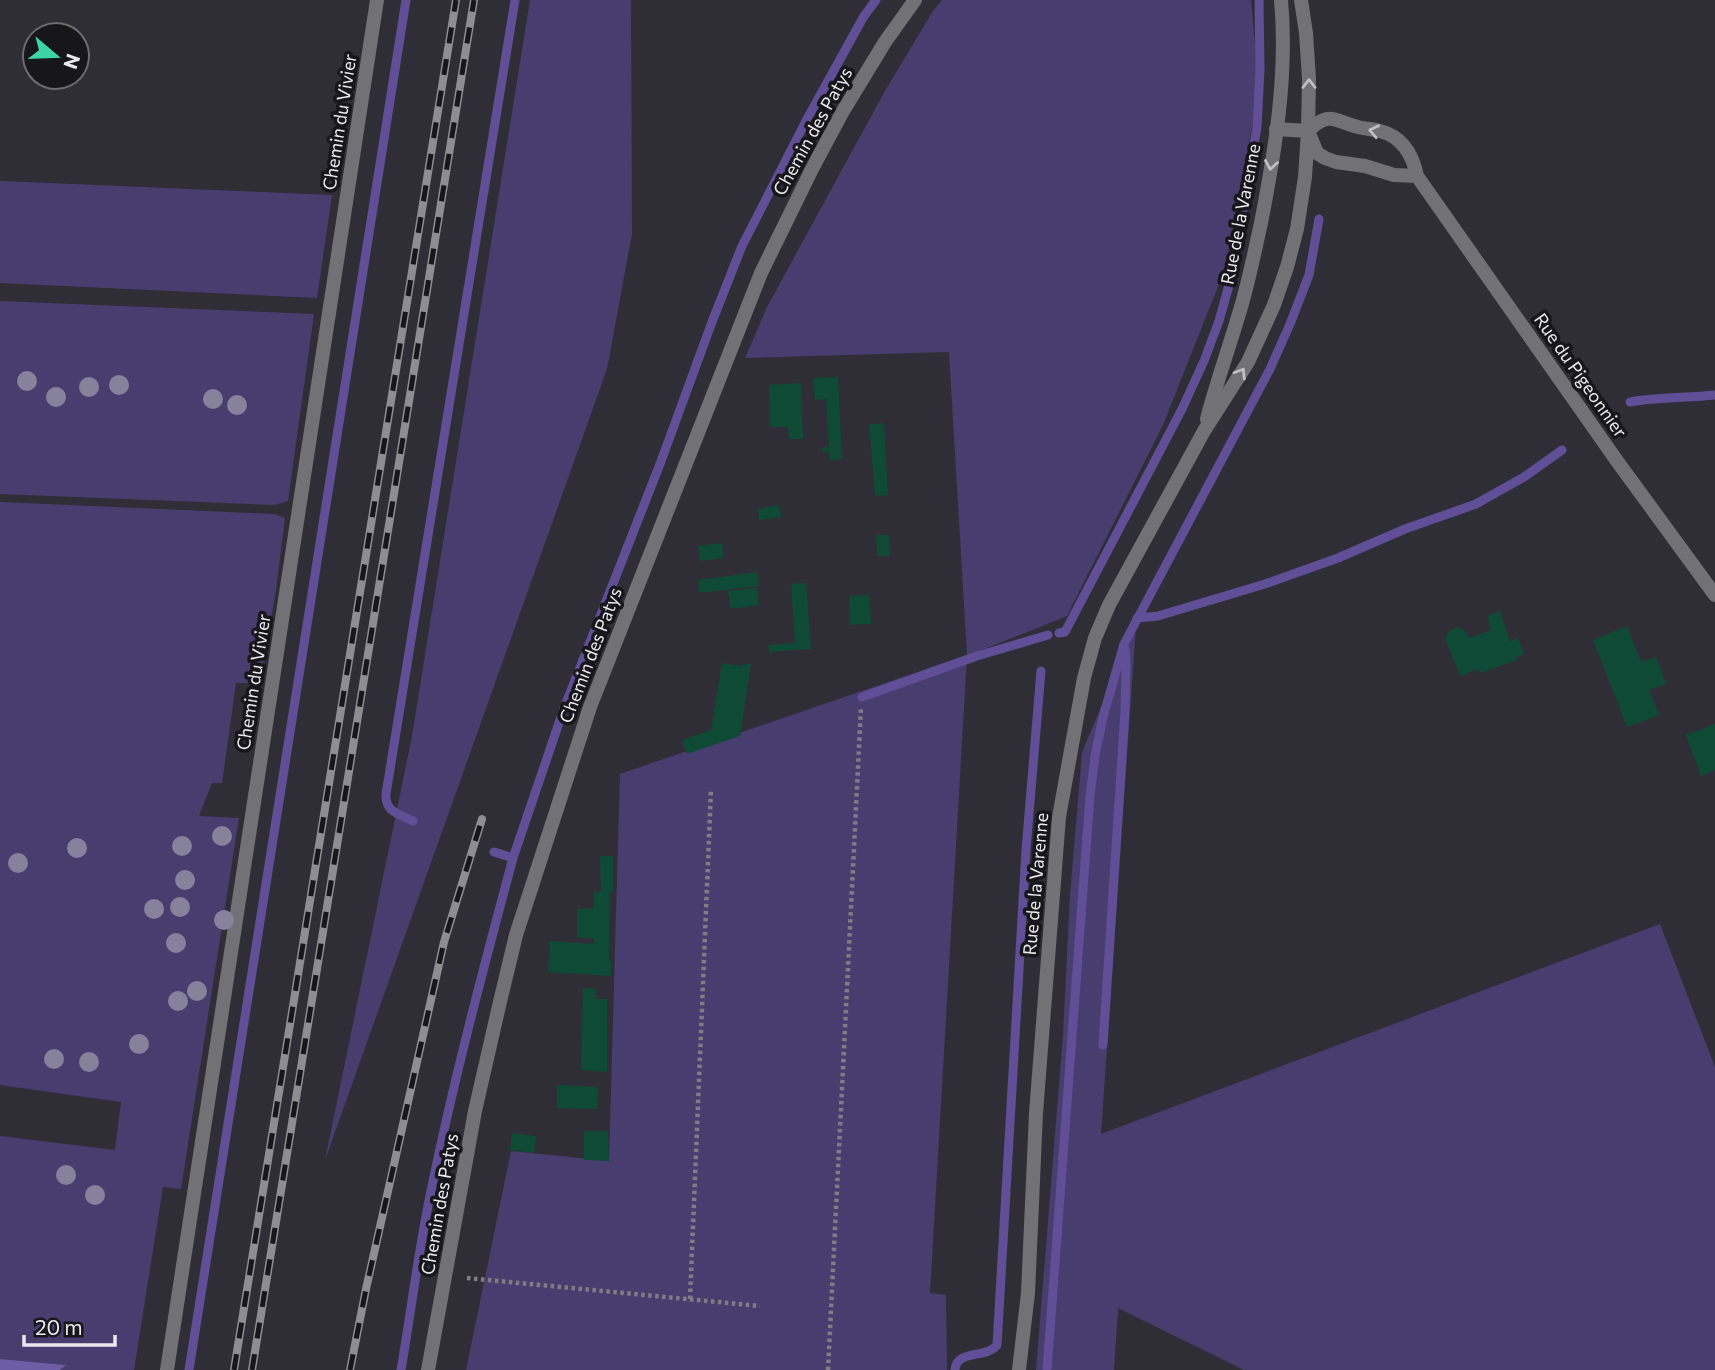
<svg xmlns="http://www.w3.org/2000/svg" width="1715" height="1370" font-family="Commissioner,sans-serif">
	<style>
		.green { fill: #483d6f }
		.forest { fill: #6d5da6 }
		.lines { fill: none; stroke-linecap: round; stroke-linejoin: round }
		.stream { stroke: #604e96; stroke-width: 9 }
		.building { fill: #0f4a37 }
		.path { stroke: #7e7d84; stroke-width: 4.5; stroke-dasharray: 3.5 3.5; stroke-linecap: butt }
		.minor { stroke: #727175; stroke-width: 14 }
		.tertiary { stroke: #727175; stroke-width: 14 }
		.rail-casing { stroke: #8e8d94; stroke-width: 8 }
		.rail { stroke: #17171b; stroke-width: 5; stroke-dasharray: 16; stroke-linecap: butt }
		.tree { fill: #86829c }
		.oneway { stroke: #c0bfc4 }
		.labels { text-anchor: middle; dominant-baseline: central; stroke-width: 7; stroke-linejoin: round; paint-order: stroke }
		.street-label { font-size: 18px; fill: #eae9ef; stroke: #17171b }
	</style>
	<rect width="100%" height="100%" fill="#2f2e36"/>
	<!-- green -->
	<g class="green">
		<polygon points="530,0 631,0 632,234 607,369 325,1160 412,736"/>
		<polygon points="942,0 1251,0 1259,90 1225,269 1163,425 1067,616 967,656 930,1293 946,1295 947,1370 466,1370 511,1151 609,1161 620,774 967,655 949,352 745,358 767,307 886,89 933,11"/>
		<polygon points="0,181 332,195 317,298 0,283"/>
		<polygon points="0,301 314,314 288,501 275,505 0,494"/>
		<polygon points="0,502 275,514 285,518 276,590 260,683 236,683 222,783 212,783 199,816 239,818 181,1189 163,1187 134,1370 60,1370 65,1365 0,1359 0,1136 115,1150 121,1102 0,1085"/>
		<polygon points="1136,625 1101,1134 1660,924 1715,1067 1715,1370 1244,1370 1118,1308 1114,1370 1036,1370 1063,1035 1070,895 1082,752"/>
	</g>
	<!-- forest -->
	<polygon class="forest" points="0,1359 66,1365 60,1370 0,1370"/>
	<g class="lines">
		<!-- stream -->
		<g class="stream">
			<path d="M1630,402C1658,397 1687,398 1715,395"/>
			<polyline points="1137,618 1158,616 1265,584 1338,558 1405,529 1476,504 1524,477 1562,450"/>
			<polyline points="1059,633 1065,632 1182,409 1204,361 1219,321 1231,278 1257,127 1260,70 1259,0"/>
			<polyline points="862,697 977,656 1048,635"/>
			<path d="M413,821C399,814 385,812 386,794L515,0"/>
			<polyline points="513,858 563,711 660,464 712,322 742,246 807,119 864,16 876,0"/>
			<polyline points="1103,1045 1125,710 1126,662 1125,649"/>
			<polyline points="189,1370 406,0"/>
			<path d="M401,1370C411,1312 418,1253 430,1196C453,1082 483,970 513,858L494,852"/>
			<path d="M955,1370C956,1349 987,1359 997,1345L1026,850L1041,671"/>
			<polyline points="1047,1370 1090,796 1095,756 1103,717 1124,644 1270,369 1290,324 1309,275 1319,219"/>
		</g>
	</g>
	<!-- building -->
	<g class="building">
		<polygon points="838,377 842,459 830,460 829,452 822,452 823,447 829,447 826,399 815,400 813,378"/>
		<polygon points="801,383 803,439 789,439 788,427 770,427 769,385"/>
		<polygon points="884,423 888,495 875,496 869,424"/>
		<polygon points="779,505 781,517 759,520 758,509"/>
		<polygon points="876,535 889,535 890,556 877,556"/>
		<polygon points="722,543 724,558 700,561 698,546"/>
		<polygon points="757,572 759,586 699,593 698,580"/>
		<polygon points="806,583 811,649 769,652 768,645 795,643 791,584"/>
		<polygon points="757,588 759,605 731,609 728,591"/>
		<polygon points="869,595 871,624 850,625 849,596"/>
		<polygon points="1500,611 1510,641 1518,638 1524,654 1516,657 1517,660 1480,673 1478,669 1460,676 1445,638 1450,630 1459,627 1465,631 1469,638 1491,630 1487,616"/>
		<polygon points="1627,626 1641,662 1656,657 1666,684 1649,690 1659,715 1627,727 1593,640"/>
		<polygon points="722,663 741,666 741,665 751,664 740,736 687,754 682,740 711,730"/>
		<polygon points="1715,724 1715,770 1701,776 1686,735"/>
		<polygon points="600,856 613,856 613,892 610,892 609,960 611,961 611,976 548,972 550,941 594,944 594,938 577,938 577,909 594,908 594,892 601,892"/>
		<polygon points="583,988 596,989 596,999 607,999 607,1072 581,1070"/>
		<polygon points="557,1085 598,1087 597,1109 557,1108"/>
		<polygon points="584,1131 608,1131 609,1161 584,1160"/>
		<polygon points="512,1133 536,1136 534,1153 510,1150"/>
	</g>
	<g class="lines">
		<!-- path -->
		<g class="path">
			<polyline points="467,1278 760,1306"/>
			<polyline points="690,1299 711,789"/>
			<polyline points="828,1370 861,707"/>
		</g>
		<!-- minor -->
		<g class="minor">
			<path d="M1417,176L1394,175L1365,166L1336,162L1325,158L1317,153L1308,131C1330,110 1334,121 1358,127C1366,129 1373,129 1380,131C1403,137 1413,156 1417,176L1617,461L1715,595"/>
			<polyline points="167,1370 377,0"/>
			<polyline points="428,1370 475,1111 499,1006 516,935 590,707 761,273 812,169 843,111 885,42 915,0"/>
		</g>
		<!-- tertiary -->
		<g class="tertiary">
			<polyline points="1276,129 1308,131"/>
			<path d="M1207,419C1216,384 1228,351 1238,317C1248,286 1254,254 1261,223C1275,151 1288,74 1281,0"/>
			<polyline points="1019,1370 1028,1293 1036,1113 1059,817 1084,678 1095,638 1109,605 1204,431 1248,362 1274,305 1287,267 1297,229 1305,177 1308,131 1309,79 1306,33 1301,0"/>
		</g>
		<defs>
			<g id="rail">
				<polyline points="234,1370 456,0"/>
				<polyline points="252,1370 474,0"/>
				<polyline points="350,1370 366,1289 444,942 482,819"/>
			</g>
		</defs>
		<!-- rail casing -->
		<use href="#rail" class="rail-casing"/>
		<!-- rail -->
		<use href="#rail" class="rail"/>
	</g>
	<!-- trees -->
	<g class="tree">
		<circle cx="27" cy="381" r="10"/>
		<circle cx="119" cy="385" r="10"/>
		<circle cx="89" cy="387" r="10"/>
		<circle cx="56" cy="397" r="10"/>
		<circle cx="213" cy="399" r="10"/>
		<circle cx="237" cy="405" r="10"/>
		<circle cx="222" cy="836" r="10"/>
		<circle cx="182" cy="846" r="10"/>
		<circle cx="77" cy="848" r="10"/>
		<circle cx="18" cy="863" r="10"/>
		<circle cx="185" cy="880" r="10"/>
		<circle cx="180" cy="907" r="10"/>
		<circle cx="154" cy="909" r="10"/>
		<circle cx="224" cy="920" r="10"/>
		<circle cx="176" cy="943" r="10"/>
		<circle cx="197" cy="991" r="10"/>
		<circle cx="178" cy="1001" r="10"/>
		<circle cx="139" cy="1044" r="10"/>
		<circle cx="54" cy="1059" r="10"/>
		<circle cx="89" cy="1062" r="10"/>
		<circle cx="66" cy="1175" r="10"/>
		<circle cx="95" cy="1195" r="10"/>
	</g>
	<!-- one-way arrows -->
	<defs><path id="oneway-chevron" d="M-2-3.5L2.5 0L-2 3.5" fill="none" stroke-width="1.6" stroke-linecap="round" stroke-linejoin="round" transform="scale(1.75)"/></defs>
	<g class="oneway">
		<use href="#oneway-chevron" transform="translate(1309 84) rotate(-90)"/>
		<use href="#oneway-chevron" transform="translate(1374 131) rotate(-168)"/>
		<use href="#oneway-chevron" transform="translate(1271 165) rotate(99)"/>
		<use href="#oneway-chevron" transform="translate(1241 373) rotate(-58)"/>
	</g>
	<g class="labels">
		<!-- street labels -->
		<g class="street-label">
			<text transform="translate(339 122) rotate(-81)">Chemin du Vivier</text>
			<text transform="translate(812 131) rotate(-61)">Chemin des Patys</text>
			<text transform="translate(1240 214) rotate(-79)">Rue de la Varenne</text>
			<text transform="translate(1581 375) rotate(55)">Rue du Pigeonnier</text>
			<text transform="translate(590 655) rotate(-69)">Chemin des Patys</text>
			<text transform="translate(253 682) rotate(-81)">Chemin du Vivier</text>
			<text transform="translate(1035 884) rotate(-85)">Rue de la Varenne</text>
			<text transform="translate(439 1204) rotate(-80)">Chemin des Patys</text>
		</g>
	</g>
	<!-- north arrow -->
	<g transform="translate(56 56) rotate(109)"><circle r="33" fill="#17171b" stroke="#6b6b70" stroke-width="2"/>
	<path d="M0-5L12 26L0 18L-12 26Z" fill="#3dd4a3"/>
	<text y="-10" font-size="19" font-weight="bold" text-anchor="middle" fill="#eae9ef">N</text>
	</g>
	<!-- scale -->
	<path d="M24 1335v10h91v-10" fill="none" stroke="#eae9ef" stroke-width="3.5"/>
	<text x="35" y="1335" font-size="21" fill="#eae9ef" stroke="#17171b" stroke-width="5" paint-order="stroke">20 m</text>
</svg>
